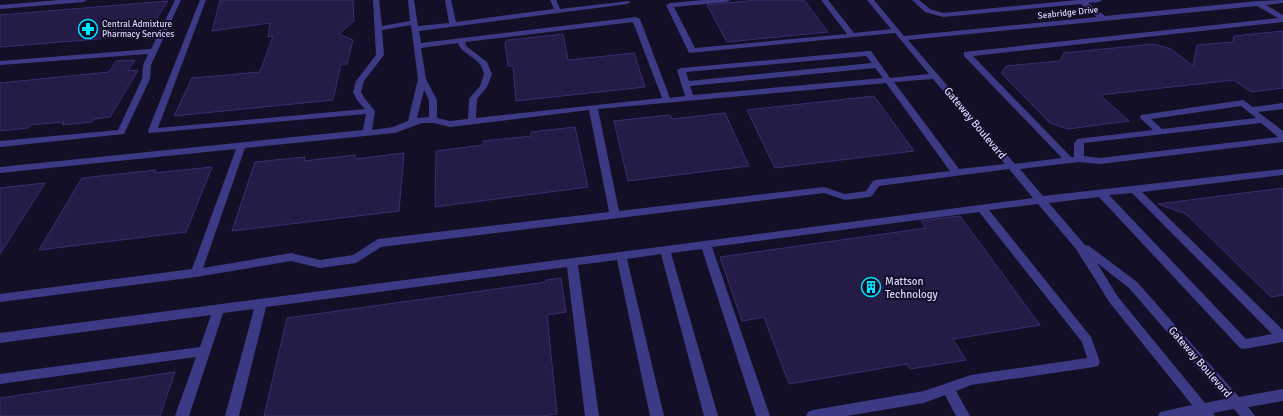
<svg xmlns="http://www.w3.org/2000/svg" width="1283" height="416" font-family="Signika,sans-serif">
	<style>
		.building { fill: #241b47; stroke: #3b2d73 }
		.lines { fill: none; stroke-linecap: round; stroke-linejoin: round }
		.minor { fill: #3d3a85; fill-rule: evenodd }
		.labels { text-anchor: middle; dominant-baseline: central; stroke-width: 4; stroke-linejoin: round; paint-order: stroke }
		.far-street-label { font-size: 9px; fill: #d9d4ff; stroke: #130f26 }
		.far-poi-label { font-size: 9px; fill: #d9d4ff; stroke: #130f26; text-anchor: start }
		.street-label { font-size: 11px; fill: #d9d4ff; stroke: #130f26 }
		.poi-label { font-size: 11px; fill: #d9d4ff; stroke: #130f26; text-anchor: start }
	</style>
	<rect width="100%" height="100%" fill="#130f26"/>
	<!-- building -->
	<g class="building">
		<polygon points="220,0 353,0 354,21 339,34 353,40 347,64 341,64 333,100 174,116 192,78 260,72 273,36 268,37 270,23 212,31"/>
		<polygon points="757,0 804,0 828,32 727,42 707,5"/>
		<polygon points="168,1 146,35 0,47 0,15"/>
		<polygon points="1283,31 1283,88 1251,92 1234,80 1100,95 1129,121 1068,129 1050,123 1001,73 1006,66 1060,61 1064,53 1154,44 1171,49 1193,66 1197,45 1233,42 1234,36"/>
		<polygon points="563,34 568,60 634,53 645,87 516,101 513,66 508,66 505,42 509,40"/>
		<polygon points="135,60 128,71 138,70 110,117 94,119 92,122 62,125 64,122 30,125 28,128 0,131 0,83 109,72 116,61"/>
		<polygon points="874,96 914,151 775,168 747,110"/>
		<polygon points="725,113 749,166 628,181 614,121 670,115 672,119"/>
		<polygon points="575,127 588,187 435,207 436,151 483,145 483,141 531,136 531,132"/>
		<polygon points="404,153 399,211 232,231 255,162 305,157 304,161 355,155 355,159"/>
		<polygon points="212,167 186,232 39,250 82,178 156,170 154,173"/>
		<polygon points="45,183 0,254 0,188"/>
		<polygon points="1283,188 1283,295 1271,297 1186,214 1158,204"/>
		<polygon points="960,216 1040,325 953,339 966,360 910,369 907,364 789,384 764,317 742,321 720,257 926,228 921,221"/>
		<polygon points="561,278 566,312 547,315 557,414 543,416 264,416 287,318 546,282 546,280"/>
		<polygon points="175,372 160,416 0,416 0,398"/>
	</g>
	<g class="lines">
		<!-- minor -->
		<g class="minor">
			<polygon points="59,0 87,0 84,2 0,9 0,5"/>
			<polygon points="175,0 181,0 151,65 150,79 124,134 0,147 0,141 118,130 142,79 143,65 148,54 0,65 0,61 151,49"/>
			<path d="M200,0H206L158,128L365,109L357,100L353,92L356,81L376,55L373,0H379L382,26L410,21L408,0H414L418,26L449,23L445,0H451L456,22L554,9L550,0H556L560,9L629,1L630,2L627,4L419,31L421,43L636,17L640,19L670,98L685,96L677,70L681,68L868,51H871L890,78L929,74L895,33L689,53L666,5L670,3L703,0H730L727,2L674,7L695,48L847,34L821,0H828L854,33L891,29L867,0H874L904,36L1097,17L1081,4L943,17L925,12L912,0H919L930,9L943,13L1077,0H1102L1099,2L1088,3L1105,16L1258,1L1283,0V3L1266,5L1283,15V22L973,56L1071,157H1074V144L1077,139L1153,130L1141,119L1140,117L1141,115L1243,100L1253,107L1283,103V109L1258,112L1283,131V142L1100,164L1079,162L1020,169L1043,196L1283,169V175L1142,192L1283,330V342L1244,349L1240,348L1099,197L1049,203L1085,245L1089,246L1137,282L1239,397L1283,389V401L1248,407L1255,416H1240L1234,409L1213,413L1215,416H1158L1160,412L1192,405L1110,303L1076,249L1038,204L989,210L1091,337L1100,362L1098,366L1094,367L971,385L956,391L970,416H956L945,395L924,403L847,416H806L808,412L813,410L924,391L971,375L1087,358L1082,342L979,212L712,247L770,416H756L702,249L671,253L718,416H704L661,254L627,259L664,416H650L617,260L578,265L599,416H585L567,267L266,307L239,416H225L254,309L223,313L189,416H175L196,357L0,384V374L200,347L211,315L0,343V333L1033,198L1009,169L879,186L872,196L869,197L845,200L824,193L381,247L356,263L320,268L291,261L196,277L0,302V294L192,269L236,149L0,173V167L363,130L366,114L149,133L148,131ZM1257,6L1278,18L964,52V56L1062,158L1015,164L908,40ZM633,22L662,98L476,118L477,99L487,87L492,74L487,62L466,46L465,42ZM411,25L418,79L408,121L393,127L372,130L375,111L365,99L361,92L364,81L384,55L382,30ZM458,43C462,56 481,56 484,74L480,86L469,99L468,119L450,121L437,118V100L426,79L421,48ZM866,56L872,63L689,81L686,72ZM875,68L883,78L693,95L690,86ZM933,79L1005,164L959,169L894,82ZM886,83L950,171L876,180L873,181L866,191L845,194L824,187L619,211L598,109ZM424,90L429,100V117L417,118ZM1241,106L1256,118L1162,129L1151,119ZM589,110L609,212L378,239L353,255L320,260L291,253L203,268L245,148L395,133L422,123H434L450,127ZM1261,123L1278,137L1100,158L1084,156V143ZM1132,193L1272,334L1246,339L1109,195ZM1097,263L1129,288L1225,399L1205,403L1118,297Z"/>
		</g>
	</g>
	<!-- icons -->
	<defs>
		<symbol id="pharmacy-ring" viewBox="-11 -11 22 22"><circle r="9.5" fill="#130f26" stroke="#00e5ff" stroke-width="1.5"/><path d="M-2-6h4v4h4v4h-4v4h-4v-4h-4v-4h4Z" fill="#00e5ff"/></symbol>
		<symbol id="building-ring" viewBox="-11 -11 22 22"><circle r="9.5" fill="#130f26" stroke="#00e5ff" stroke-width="1.5"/><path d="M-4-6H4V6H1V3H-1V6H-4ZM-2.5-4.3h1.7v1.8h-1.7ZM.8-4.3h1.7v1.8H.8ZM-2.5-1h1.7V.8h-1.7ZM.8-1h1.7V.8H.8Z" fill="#00e5ff"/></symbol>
	</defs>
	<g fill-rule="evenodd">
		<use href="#pharmacy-ring" x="77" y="18" width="22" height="22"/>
		<use href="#building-ring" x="860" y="276" width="22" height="22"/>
	</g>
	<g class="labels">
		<!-- far-street labels -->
		<g class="far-street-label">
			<text transform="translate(1068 13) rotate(-6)">Seabridge Drive</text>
		</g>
		<!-- far-poi labels -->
		<g class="far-poi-label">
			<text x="102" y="24">Central Admixture<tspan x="102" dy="10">Pharmacy Services</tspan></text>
		</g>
		<!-- street labels -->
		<g class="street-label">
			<text transform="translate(975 123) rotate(50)">Gateway Boulevard</text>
			<text transform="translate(1200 362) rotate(49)">Gateway Boulevard</text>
		</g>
		<!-- poi labels -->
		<g class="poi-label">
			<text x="885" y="281">Mattson<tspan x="885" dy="13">Technology</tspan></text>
		</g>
	</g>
</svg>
